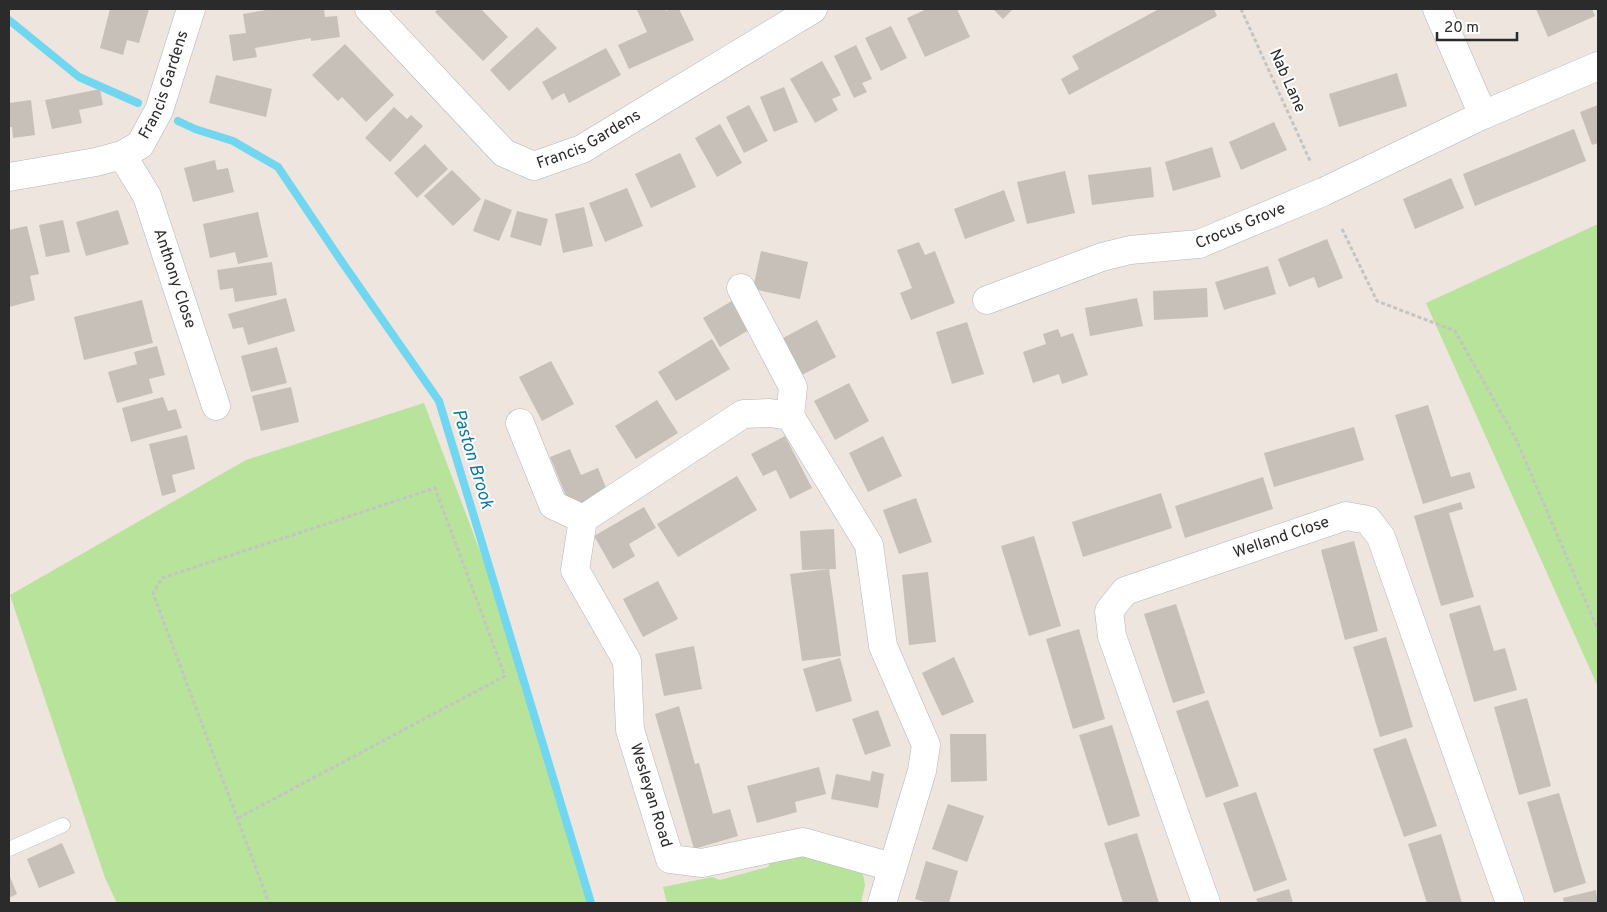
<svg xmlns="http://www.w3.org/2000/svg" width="1607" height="912" font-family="Overpass,sans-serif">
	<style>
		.green { fill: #b8e39a }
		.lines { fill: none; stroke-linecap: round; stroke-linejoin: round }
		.stream { stroke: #71d6ef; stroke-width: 8 }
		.building { fill: #c6c0b9 }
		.lane-casing { stroke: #b1b5bf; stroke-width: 15 }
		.street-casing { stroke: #b1b5bf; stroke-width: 29 }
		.path { stroke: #c4c4c4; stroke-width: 3; stroke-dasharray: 4 2.5; stroke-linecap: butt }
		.lane { stroke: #fff; stroke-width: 14 }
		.street { stroke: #fff; stroke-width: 28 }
		.labels { text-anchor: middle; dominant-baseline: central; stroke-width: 4; stroke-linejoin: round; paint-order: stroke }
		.street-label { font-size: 16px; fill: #2b2b2b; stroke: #fff }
		.water-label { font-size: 18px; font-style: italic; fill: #0d769d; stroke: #fff }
	</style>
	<rect width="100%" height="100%" fill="#ede5de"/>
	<!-- green -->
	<g class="green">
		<polygon points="1598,224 1598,687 1426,303"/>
		<polygon points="424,403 511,633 594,903 117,903 105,878 10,595 246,460"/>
		<polygon points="804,850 840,859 863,874 865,885 861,903 667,903 663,887 712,877 720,880 768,867 773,856"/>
	</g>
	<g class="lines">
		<!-- stream -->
		<g class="stream">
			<polyline points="9,20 79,77 138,103"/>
			<polyline points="178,121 195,129 233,141 278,167 342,262 439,401 591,903"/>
		</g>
	</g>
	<!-- building -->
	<g class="building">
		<polygon points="110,9 149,9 139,43 127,40 123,55 100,48"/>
		<polygon points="272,9 324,9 325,17 337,16 340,37 311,41 311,38 255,48 257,57 233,61 229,35 246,33 243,14"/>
		<polygon points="438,9 481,9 508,37 483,61 435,12"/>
		<polygon points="641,9 665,9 666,11 670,9 679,9 694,40 629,69 618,45 647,32 637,10"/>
		<polygon points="927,9 957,9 970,37 925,57 907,18"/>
		<polygon points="993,9 1013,9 1003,19"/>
		<polygon points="1159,9 1214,9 1217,16 1069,95 1061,79 1079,69 1072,56"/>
		<polygon points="1536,9 1592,9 1595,16 1548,37"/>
		<polygon points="891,26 907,58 881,71 865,38"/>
		<polygon points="537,27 557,48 509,91 490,70"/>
		<polygon points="345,44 394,95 366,122 342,97 338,101 312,75"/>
		<polygon points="856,45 872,79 862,83 867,92 854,98 834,56"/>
		<polygon points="606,48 621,75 569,103 564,93 552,100 542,82"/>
		<polygon points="822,61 841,95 832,99 838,110 815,123 790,79"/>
		<polygon points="1397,73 1407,106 1339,127 1329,94"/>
		<polygon points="216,75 272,89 266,117 209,103"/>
		<polygon points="784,87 798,122 774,132 760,97"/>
		<polygon points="100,89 103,105 79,110 82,123 52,129 45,100"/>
		<polygon points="31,100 35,135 13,138 12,127 9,127 9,103"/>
		<polygon points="749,105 768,141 744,153 726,117"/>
		<polygon points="1598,105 1598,143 1592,145 1580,112"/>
		<polygon points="394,107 407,119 411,115 423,126 390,162 365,138"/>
		<polygon points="1274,122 1287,150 1241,170 1229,142"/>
		<polygon points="720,124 742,163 717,177 695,138"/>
		<polygon points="1574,129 1586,161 1475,206 1463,174"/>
		<polygon points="425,144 448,169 417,198 394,173"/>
		<polygon points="1212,147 1221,177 1173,191 1165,162"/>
		<polygon points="680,153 696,187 651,208 635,174"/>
		<polygon points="215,160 217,170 228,168 234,192 193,202 184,168"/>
		<polygon points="1151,167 1154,197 1092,205 1088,175"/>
		<polygon points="452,170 481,199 453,226 424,196"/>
		<polygon points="1065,171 1075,213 1027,224 1017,182"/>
		<polygon points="1451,178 1464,208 1415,229 1403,199"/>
		<polygon points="627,188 643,226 605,242 589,203"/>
		<polygon points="1004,190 1015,221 965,239 954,209"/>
		<polygon points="485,199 512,210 499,241 473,231"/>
		<polygon points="584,207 593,246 563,253 555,214"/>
		<polygon points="118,210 129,244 86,256 76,222"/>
		<polygon points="517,211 548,219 541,246 510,237"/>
		<polygon points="258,212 268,257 238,264 235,252 210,258 203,224"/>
		<polygon points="63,220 70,252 46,257 39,225"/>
		<polygon points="27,226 39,274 30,276 35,300 9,307 9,230"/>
		<polygon points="1327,239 1343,278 1318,288 1314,277 1289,287 1278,259"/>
		<polygon points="919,242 925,255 935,251 955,303 911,320 900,293 912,288 897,250"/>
		<polygon points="761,251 808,262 800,299 753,289"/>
		<polygon points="272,262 277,295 235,302 233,288 220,290 217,270"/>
		<polygon points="1268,266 1276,294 1224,310 1215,282"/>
		<polygon points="1207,288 1208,317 1154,320 1153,291"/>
		<polygon points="286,298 295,331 248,345 243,327 233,329 228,314"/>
		<polygon points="737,298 754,327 720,347 703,318"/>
		<polygon points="1137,298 1143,326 1090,336 1085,308"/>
		<polygon points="142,300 153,343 84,360 74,317"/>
		<polygon points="817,320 836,357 802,375 783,338"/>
		<polygon points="967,322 984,374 952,384 936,332"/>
		<polygon points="1058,329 1061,337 1073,333 1088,375 1062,384 1059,374 1033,383 1023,352 1046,344 1043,334"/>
		<polygon points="712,339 730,369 676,401 658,372"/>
		<polygon points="157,346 165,375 149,379 153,393 117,403 108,372 137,364 134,352"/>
		<polygon points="277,347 287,383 251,392 241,356"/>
		<polygon points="551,361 574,404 542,421 519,377"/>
		<polygon points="849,383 869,421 835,440 814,401"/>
		<polygon points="291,387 299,422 261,431 252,396"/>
		<polygon points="163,397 168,411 176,409 182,428 131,442 122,408"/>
		<polygon points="657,400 678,433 636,459 615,426"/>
		<polygon points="1428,405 1451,477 1470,472 1475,488 1423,504 1395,415"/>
		<polygon points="1354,427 1364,460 1274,487 1264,453"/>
		<polygon points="187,435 195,469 172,475 176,492 162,496 149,444"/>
		<polygon points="785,436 812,488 790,499 776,470 763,476 751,454"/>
		<polygon points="883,436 902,476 868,492 849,453"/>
		<polygon points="570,449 581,475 598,468 608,493 571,508 550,457"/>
		<polygon points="737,476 757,510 678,557 657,524"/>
		<polygon points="1263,477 1273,509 1185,538 1175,506"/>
		<polygon points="1161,493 1172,528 1083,557 1072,522"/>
		<polygon points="916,498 932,542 899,554 883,510"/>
		<polygon points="1461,502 1463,509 1449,513 1474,597 1441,606 1414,516"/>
		<polygon points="644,507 656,528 629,544 635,556 613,569 594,536"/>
		<polygon points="834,529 836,569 802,570 800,531"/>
		<polygon points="1034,536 1061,626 1029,636 1001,546"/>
		<polygon points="1354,541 1378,631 1345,640 1321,550"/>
		<polygon points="829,569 841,656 802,661 790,574"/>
		<polygon points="928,572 936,642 909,645 902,575"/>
		<polygon points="658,581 678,619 643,637 623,599"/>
		<polygon points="1176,604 1205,693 1173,703 1144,614"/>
		<polygon points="1480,605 1494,651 1505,648 1517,690 1474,702 1449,614"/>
		<polygon points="1079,629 1105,719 1073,729 1046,639"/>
		<polygon points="1386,637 1413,727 1380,737 1353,647"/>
		<polygon points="694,646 702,689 664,696 655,654"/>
		<polygon points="954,657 974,702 942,716 922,673"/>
		<polygon points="840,658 852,701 816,712 803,669"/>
		<polygon points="1527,698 1551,786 1519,795 1494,707"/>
		<polygon points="1208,700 1239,786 1206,798 1176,711"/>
		<polygon points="679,706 695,764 699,763 713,814 730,809 738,836 694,849 655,714"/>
		<polygon points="878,710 891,746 865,755 852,719"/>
		<polygon points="1112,725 1140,816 1108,826 1079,735"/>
		<polygon points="950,734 986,734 987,781 951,782"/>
		<polygon points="1406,738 1437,826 1404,837 1373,749"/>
		<polygon points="819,767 826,794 795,802 797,812 757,823 747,786"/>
		<polygon points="872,771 884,774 878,808 831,799 836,774 870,781"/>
		<polygon points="1256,792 1287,880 1254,892 1223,803"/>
		<polygon points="1559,793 1586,883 1554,893 1527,802"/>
		<polygon points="948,804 984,816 967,862 932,849"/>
		<polygon points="1137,833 1159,903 1123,903 1104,843"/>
		<polygon points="1441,834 1462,903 1427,903 1408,844"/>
		<polygon points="62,843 75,873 39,888 27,859"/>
		<polygon points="926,861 958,871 949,903 928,903 915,899"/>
		<polygon points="9,874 17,894 9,898"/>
		<polygon points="1289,889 1293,903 1258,903 1256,899"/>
		<polygon points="1596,890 1598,903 1564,903 1563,898"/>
	</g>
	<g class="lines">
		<defs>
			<polyline id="lane" points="9,849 63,825"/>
			<g id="street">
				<path id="s1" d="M369,9L504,153L534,166L582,149L813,9"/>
				<polyline points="1437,9 1483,115 1598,66"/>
				<path id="s2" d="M122,155L147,196L216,406"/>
				<path id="s3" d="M9,177L96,162L122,155L140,145L159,110L191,9"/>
				<polyline points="741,288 793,387 790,416"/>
				<path id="s4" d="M987,300L1102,257L1130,250L1199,244L1323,192L1483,115"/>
				<polyline points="520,423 553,505 583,519"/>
				<path id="s5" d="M882,903L922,771L926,745L883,646L869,545L790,416L770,413L743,414L583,519L575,570L627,661L630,730L670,859L702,863L803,842L892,867"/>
				<path id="s6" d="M1206,903L1112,636L1109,611L1125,591L1346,516L1368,520L1381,537L1510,903"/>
			</g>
		</defs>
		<!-- lane casing -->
		<use href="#lane" class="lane-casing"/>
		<!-- street casing -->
		<use href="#street" class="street-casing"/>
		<!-- path -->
		<g class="path">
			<polyline points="1241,9 1311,163"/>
			<polyline points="1342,229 1377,301 1455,331 1516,439 1598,630"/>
			<polyline points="238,818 505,676 435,488 162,578 153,593 269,903"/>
		</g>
		<!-- lane -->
		<use href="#lane" class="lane"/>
		<!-- street -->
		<use href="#street" class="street"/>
	</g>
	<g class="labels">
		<!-- street labels -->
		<g class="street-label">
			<text transform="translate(1287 81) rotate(66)">Nab Lane</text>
			<text stroke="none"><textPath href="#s3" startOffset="201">Francis Gardens</textPath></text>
			<text stroke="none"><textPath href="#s1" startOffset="291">Francis Gardens</textPath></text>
			<text stroke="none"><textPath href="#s4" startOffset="266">Crocus Grove</textPath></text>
			<text stroke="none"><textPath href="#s2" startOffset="135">Anthony Close</textPath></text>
			<text stroke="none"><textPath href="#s6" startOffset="499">Welland Close</textPath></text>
			<text stroke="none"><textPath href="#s5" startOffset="1058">Wesleyan Road</textPath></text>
		</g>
		<!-- water labels -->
		<g class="water-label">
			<text transform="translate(472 459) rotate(73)">Paston Brook</text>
		</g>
	</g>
	<!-- border -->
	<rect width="1607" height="912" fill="none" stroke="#2b2b2b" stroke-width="20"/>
	<!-- scale -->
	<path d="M1437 32v8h80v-8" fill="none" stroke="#2b2b2b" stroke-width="2.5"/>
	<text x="1444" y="32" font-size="15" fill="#2b2b2b" stroke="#ffffff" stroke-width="4" paint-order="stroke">20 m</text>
</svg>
